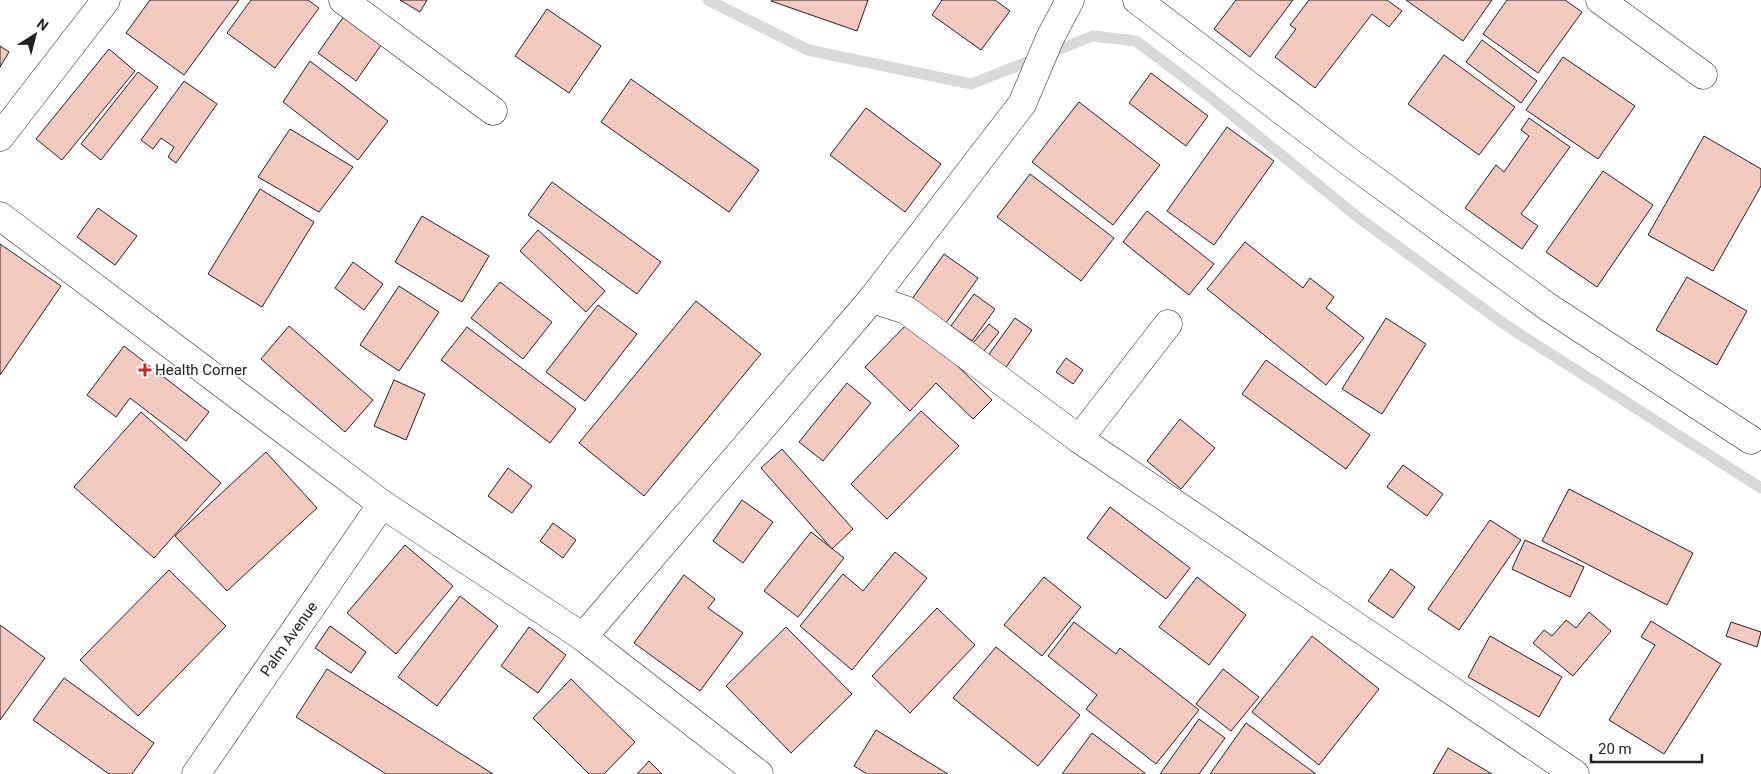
<svg xmlns="http://www.w3.org/2000/svg" width="1761" height="774" font-family="Roboto,sans-serif">
	<style>
		.lines { fill: none; stroke-linecap: round; stroke-linejoin: round }
		.stream { stroke: #d9d9d9; stroke-width: 11 }
		.building { fill: #f3c9c0; stroke: #222 }
		.minor-casing { stroke: #222; stroke-width: 29 }
		.minor { stroke: #fff; stroke-width: 28 }
		.poi-dot { fill: #c62828; stroke: #fff; stroke-width: 2 }
		.labels { text-anchor: middle; dominant-baseline: central; stroke-width: 4; stroke-linejoin: round; paint-order: stroke }
		.poi-label { font-size: 15px; fill: #222; stroke: #fff; text-anchor: start }
		.street-label { font-size: 15px; fill: #222; stroke: #fff }
	</style>
	<rect width="100%" height="100%" fill="#fff"/>
	<g class="lines">
		<!-- stream -->
		<polyline class="stream" points="708,0 808,50 971,84 1093,36 1136,41 1205,93 1359,218 1507,326 1761,488"/>
	</g>
	<!-- building -->
	<g class="building">
		<polygon points="150,0 239,0 184,75 126,33"/>
		<polygon points="251,0 308,0 319,8 275,68 227,33"/>
		<polygon points="400,0 427,0 420,12"/>
		<polygon points="772,0 868,0 857,31 771,1"/>
		<polygon points="942,0 995,0 1010,11 981,50 932,15"/>
		<polygon points="1236,0 1293,0 1250,57 1214,29"/>
		<polygon points="1309,0 1387,0 1402,11 1389,27 1372,14 1315,88 1275,57 1296,29 1290,25"/>
		<polygon points="1406,0 1492,0 1463,41"/>
		<polygon points="1507,0 1565,0 1582,12 1538,73 1483,34"/>
		<polygon points="547,9 601,46 569,93 515,56"/>
		<polygon points="347,12 386,38 356,81 318,53"/>
		<polygon points="1482,40 1537,81 1521,103 1466,62"/>
		<polygon points="0,46 9,52 0,67"/>
		<polygon points="109,49 135,71 62,160 36,139"/>
		<polygon points="1444,55 1515,107 1479,155 1408,104"/>
		<polygon points="1563,57 1635,106 1598,159 1526,110"/>
		<polygon points="310,61 388,121 358,160 283,102"/>
		<polygon points="138,72 158,87 101,160 81,144"/>
		<polygon points="1151,73 1208,116 1186,146 1129,103"/>
		<polygon points="631,79 759,170 729,212 601,122"/>
		<polygon points="184,81 217,104 176,163 168,157 174,147 161,138 153,149 141,140"/>
		<polygon points="1079,102 1160,165 1113,225 1032,162"/>
		<polygon points="866,108 941,164 905,212 830,155"/>
		<polygon points="1529,118 1570,147 1521,214 1538,226 1522,249 1465,208 1496,165 1504,172 1529,136 1521,130"/>
		<polygon points="1227,127 1274,161 1214,245 1167,211"/>
		<polygon points="290,129 353,167 319,212 258,177"/>
		<polygon points="1704,136 1761,169 1761,186 1713,271 1648,235"/>
		<polygon points="1603,171 1653,205 1597,287 1546,252"/>
		<polygon points="1030,174 1114,238 1081,281 997,217"/>
		<polygon points="552,182 661,262 637,294 528,215"/>
		<polygon points="260,189 314,222 262,307 208,274"/>
		<polygon points="98,208 137,236 115,265 77,237"/>
		<polygon points="1147,211 1214,264 1189,295 1123,242"/>
		<polygon points="422,216 489,256 462,302 395,262"/>
		<polygon points="538,230 605,291 586,312 520,251"/>
		<polygon points="1245,242 1303,288 1310,278 1334,297 1326,308 1364,338 1326,385 1207,289"/>
		<polygon points="0,244 61,286 0,375"/>
		<polygon points="944,254 978,278 946,323 912,299"/>
		<polygon points="353,262 383,284 364,310 335,288"/>
		<polygon points="1687,277 1747,311 1717,365 1656,330"/>
		<polygon points="500,282 552,322 523,359 471,318"/>
		<polygon points="399,286 439,312 399,371 360,345"/>
		<polygon points="974,294 995,309 972,341 951,326"/>
		<polygon points="696,301 761,354 644,496 579,443"/>
		<polygon points="598,305 637,334 585,401 546,372"/>
		<polygon points="1015,318 1032,330 1004,370 987,357"/>
		<polygon points="1386,318 1426,344 1382,414 1342,389"/>
		<polygon points="911,320 992,400 973,419 936,383 910,411 865,367"/>
		<polygon points="989,324 999,332 984,351 973,343"/>
		<polygon points="289,326 373,400 345,432 261,359"/>
		<polygon points="467,327 576,409 550,443 441,360"/>
		<polygon points="124,346 209,412 186,441 130,398 116,417 87,395"/>
		<polygon points="1066,358 1083,370 1073,384 1056,372"/>
		<polygon points="1266,360 1370,435 1346,469 1242,394"/>
		<polygon points="394,380 425,394 406,440 374,426"/>
		<polygon points="847,383 871,403 823,461 799,442"/>
		<polygon points="921,411 959,446 887,519 851,484"/>
		<polygon points="141,412 221,483 154,558 74,487"/>
		<polygon points="1180,419 1215,448 1181,489 1147,461"/>
		<polygon points="782,449 853,529 832,549 761,468"/>
		<polygon points="266,452 317,508 227,591 175,536"/>
		<polygon points="1403,465 1443,494 1427,516 1387,487"/>
		<polygon points="508,468 532,486 512,513 488,496"/>
		<polygon points="1569,489 1693,553 1667,605 1542,541"/>
		<polygon points="742,500 773,522 743,563 713,541"/>
		<polygon points="1110,507 1190,568 1166,599 1087,538"/>
		<polygon points="1490,520 1521,540 1459,630 1428,609"/>
		<polygon points="553,523 576,540 563,558 540,541"/>
		<polygon points="811,532 844,558 798,617 764,591"/>
		<polygon points="1525,540 1584,567 1570,597 1512,569"/>
		<polygon points="405,545 453,586 396,654 347,613"/>
		<polygon points="895,552 927,578 852,670 800,626 843,574 863,591"/>
		<polygon points="1391,569 1415,587 1393,618 1368,601"/>
		<polygon points="169,570 226,626 138,716 80,660"/>
		<polygon points="684,575 715,599 708,608 743,633 700,691 634,643"/>
		<polygon points="1044,577 1081,607 1042,656 1004,625"/>
		<polygon points="1197,577 1246,615 1209,665 1159,627"/>
		<polygon points="460,596 498,626 437,706 398,677"/>
		<polygon points="937,608 975,645 910,713 872,676"/>
		<polygon points="1589,612 1611,631 1573,676 1533,643 1544,630 1552,636 1566,620 1576,628"/>
		<polygon points="1651,621 1721,664 1664,754 1609,720 1655,645 1641,637"/>
		<polygon points="1074,622 1116,654 1120,648 1199,710 1156,764 1086,709 1097,695 1048,656"/>
		<polygon points="1731,622 1761,632 1757,647 1726,636"/>
		<polygon points="0,625 45,658 0,720"/>
		<polygon points="330,626 366,652 351,673 315,648"/>
		<polygon points="529,627 566,655 538,693 501,666"/>
		<polygon points="786,627 852,694 791,753 726,686"/>
		<polygon points="1312,636 1379,689 1319,765 1252,712"/>
		<polygon points="1490,636 1562,677 1539,717 1468,677"/>
		<polygon points="996,647 1080,715 1038,766 953,698"/>
		<polygon points="327,669 493,774 386,774 296,717"/>
		<polygon points="1223,669 1259,697 1231,731 1196,704"/>
		<polygon points="64,678 154,743 132,774 109,774 33,720"/>
		<polygon points="571,679 635,742 604,774 589,774 533,718"/>
		<polygon points="1199,719 1225,738 1199,774 1160,774"/>
		<polygon points="1246,723 1316,774 1210,774"/>
		<polygon points="876,730 948,774 867,774 854,766"/>
		<polygon points="1092,733 1146,774 1062,774"/>
		<polygon points="1448,748 1492,774 1433,774"/>
		<polygon points="649,761 662,774 637,774"/>
	</g>
	<g class="lines">
		<defs>
			<g id="minor">
				<polyline points="343,0 493,111"/>
				<polyline points="1137,0 1347,160 1548,307 1751,440"/>
				<polyline points="1600,0 1703,75"/>
				<polyline points="0,137 106,0"/>
				<polyline points="0,216 382,504 583,637"/>
				<polyline points="872,299 906,310 1079,439 1575,774"/>
				<polyline points="1079,439 1168,324"/>
				<polyline points="196,774 382,504"/>
				<polyline points="759,774 583,637 872,299 1022,104 1050,38 1070,0"/>
			</g>
		</defs>
		<!-- minor casing -->
		<use href="#minor" class="minor-casing"/>
		<!-- minor -->
		<use href="#minor" class="minor"/>
	</g>
	<!-- markers -->
	<path class="poi-dot" d="M142.5 362.5h5v5h5v5h-5v5h-5v-5h-5v-5h5z"/>
	<g class="labels">
		<!-- poi labels -->
		<g class="poi-label">
			<text x="155" y="370">Health Corner</text>
		</g>
		<!-- street labels -->
		<g class="street-label">
			<text transform="translate(289 639) rotate(-55)">Palm Avenue</text>
		</g>
	</g>
	<!-- north arrow -->
	<g transform="translate(35 35) rotate(36)" stroke="#ffffff" stroke-width="4" paint-order="stroke">
	<path d="M0-4L9 19L0 12L-9 19Z" fill="#222222"/>
	<text y="-8" font-size="14" font-weight="bold" text-anchor="middle" fill="#222222">N</text>
	</g>
	<!-- scale -->
	<path d="M1591 754v8h111v-8" fill="none" stroke="#222222" stroke-width="2.5"/>
	<text x="1598" y="754" font-size="15" fill="#222222" stroke="#ffffff" stroke-width="4" paint-order="stroke">20 m</text>
</svg>
